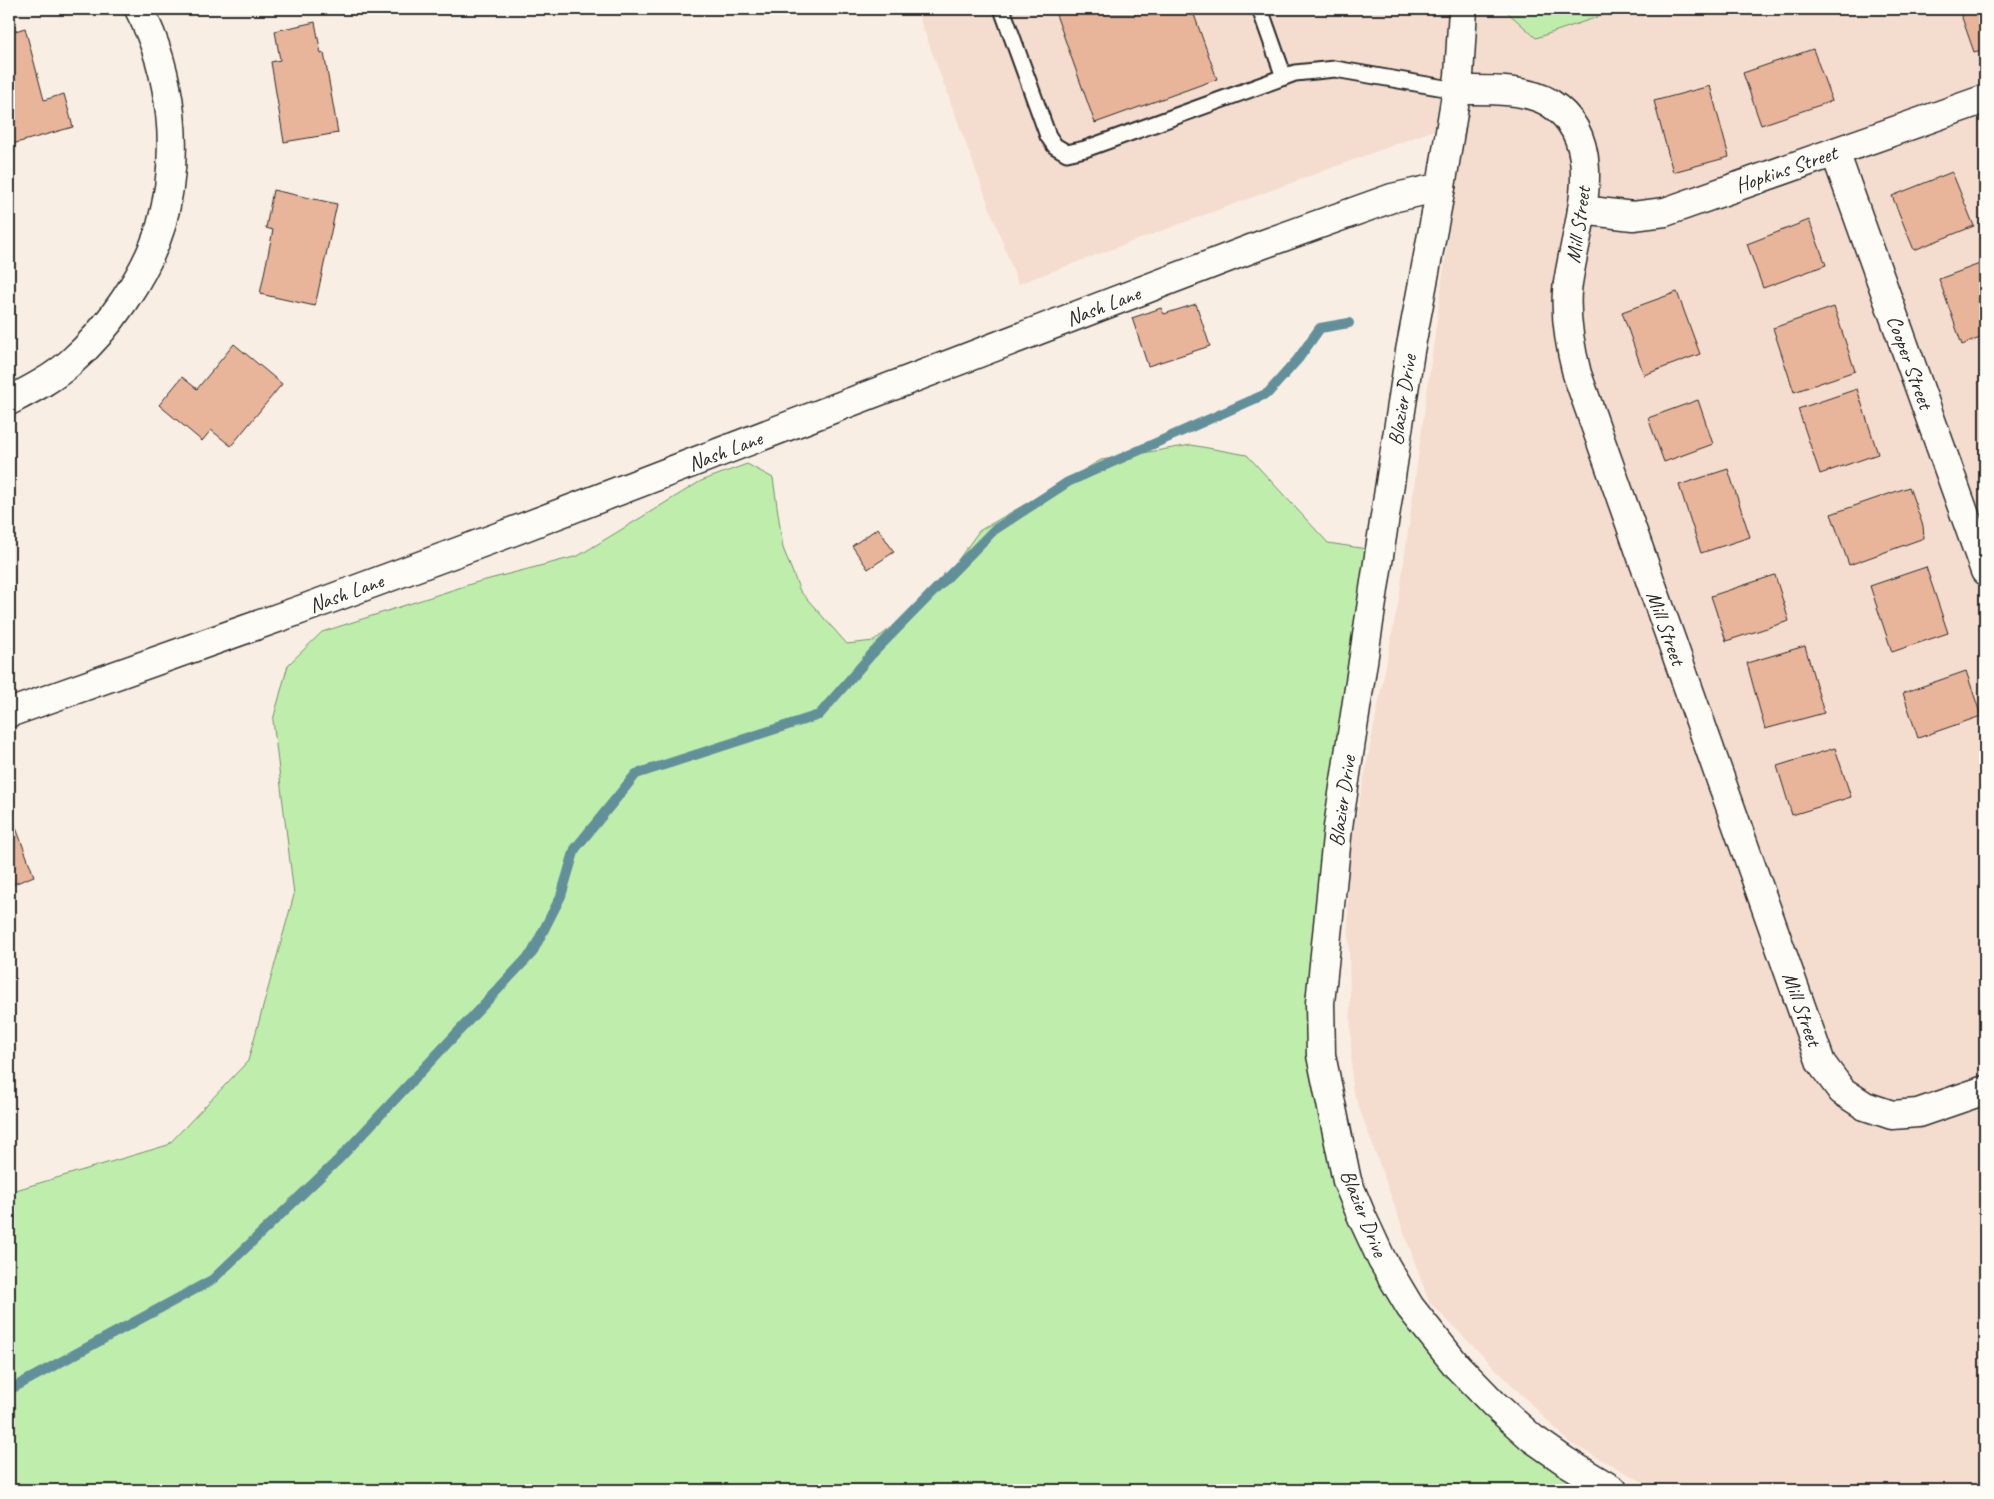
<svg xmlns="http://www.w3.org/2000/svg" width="1994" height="1499" font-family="Caveat,sans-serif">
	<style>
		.built { fill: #f4ddce }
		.green { fill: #bfeeac; stroke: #758c6c }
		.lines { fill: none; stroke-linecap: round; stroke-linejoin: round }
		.stream { stroke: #62909a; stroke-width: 10 }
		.building { fill: #e8b59a; stroke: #2b2b2b }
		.lane-casing { stroke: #2b2b2b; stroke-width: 19 }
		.street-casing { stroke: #2b2b2b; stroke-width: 31 }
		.secondary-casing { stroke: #2b2b2b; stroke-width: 31 }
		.lane { stroke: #fdfcf7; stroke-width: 15 }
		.street { stroke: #fdfcf7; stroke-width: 28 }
		.secondary { stroke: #fdfcf7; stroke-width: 28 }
		.labels { text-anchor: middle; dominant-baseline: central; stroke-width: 5; stroke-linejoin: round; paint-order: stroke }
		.street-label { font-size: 21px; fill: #2b2b2b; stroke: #fdfcf7 }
	</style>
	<rect width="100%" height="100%" fill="#f9eee4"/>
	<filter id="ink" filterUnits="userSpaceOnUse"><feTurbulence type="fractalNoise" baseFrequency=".02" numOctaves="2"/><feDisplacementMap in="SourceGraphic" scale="10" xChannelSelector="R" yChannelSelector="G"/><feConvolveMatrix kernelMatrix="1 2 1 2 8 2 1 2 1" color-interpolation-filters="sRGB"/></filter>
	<g filter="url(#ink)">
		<!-- built -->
		<polygon class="built" points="916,9 1504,9 1536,38 1621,9 1985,9 1985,1490 1658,1490 1570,1443 1429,1302 1352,1088 1347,865 1399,598 1464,119 1018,284"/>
		<!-- green -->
		<g class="green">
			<polygon points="1504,9 1621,9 1536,38"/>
			<polygon points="1191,445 1247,455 1328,543 1380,551 1320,1003 1347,1181 1457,1366 1613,1490 9,1490 9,1192 168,1145 248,1061 294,895 273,720 288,665 322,632 474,583 578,556 701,481 747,464 773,478 783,548 800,591 847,644 874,641 932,596 979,531 1101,460"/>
		</g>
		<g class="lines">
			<!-- stream -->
			<polyline class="stream" points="9,1390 212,1280 338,1160 532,953 561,896 575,849 636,774 819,715 871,655 994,530 1068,482 1268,393 1298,359 1320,328 1349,323"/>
		</g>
		<!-- building -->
		<g class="building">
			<polygon points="1054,9 1192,9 1217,79 1095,123"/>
			<polygon points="1959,9 1985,9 1985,49 1974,52"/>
			<polygon points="315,22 321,54 324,53 338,133 284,142 271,62 280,60 275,31"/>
			<polygon points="25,28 44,100 64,94 73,127 9,145 9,33"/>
			<polygon points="1813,49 1832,101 1761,125 1743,73"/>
			<polygon points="1710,86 1729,157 1673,172 1654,101"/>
			<polygon points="1952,172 1974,226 1914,250 1892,196"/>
			<polygon points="273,190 337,204 315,306 260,294 273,230 266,228"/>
			<polygon points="1809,220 1826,265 1763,288 1747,244"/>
			<polygon points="1985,262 1985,336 1962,345 1939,279"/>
			<polygon points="1677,292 1700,354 1644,375 1622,312"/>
			<polygon points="1196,304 1210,346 1148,366 1132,318 1161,308 1164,314"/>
			<polygon points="1834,307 1855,371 1794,392 1773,328"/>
			<polygon points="234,344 282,384 231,446 211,430 202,441 159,405 182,377 197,389"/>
			<polygon points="1857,389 1878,454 1820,474 1798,409"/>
			<polygon points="1698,400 1713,444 1664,462 1648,418"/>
			<polygon points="1728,469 1750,537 1701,553 1679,485"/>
			<polygon points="1909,487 1923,526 1924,538 1849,565 1831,514"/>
			<polygon points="878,528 894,552 868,569 852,546"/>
			<polygon points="1926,567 1948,633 1892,652 1870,586"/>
			<polygon points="1775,575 1789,621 1726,641 1711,596"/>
			<polygon points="1805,646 1824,713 1765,729 1747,663"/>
			<polygon points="1966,671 1981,716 1918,738 1903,693"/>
			<polygon points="1835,748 1851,797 1792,815 1777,766"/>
			<polygon points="15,825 34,876 9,886 9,828"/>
		</g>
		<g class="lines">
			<defs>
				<g id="lane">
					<polyline points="1002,9 1048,136 1055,146 1067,153 1085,149 1295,73 1335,69 1456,90"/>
					<polyline points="1260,9 1284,77"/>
				</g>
				<g id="street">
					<path d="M1456,90C1484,90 1526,88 1550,103C1613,143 1573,233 1567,291C1565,320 1570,347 1577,374L1821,1063L1842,1091L1865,1106L1892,1115L1918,1113L1985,1090"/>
					<polyline points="1835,152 1985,571"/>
					<polyline points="1582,210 1633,216 1665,212 1985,99"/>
					<path d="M9,401C30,390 52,379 70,363C108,330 146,275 161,226C181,155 173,74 139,9"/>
					<polyline points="9,713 303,609 506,534 1261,245 1392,198 1441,187"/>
				</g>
				<polyline id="secondary" points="1463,9 1459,76 1441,187 1410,351 1338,827 1320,1003 1321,1055 1347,1181 1362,1217 1382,1260 1410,1307 1457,1366 1494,1404 1532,1438 1565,1461 1613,1490"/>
			</defs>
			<!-- lane casing -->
			<use href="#lane" class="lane-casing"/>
			<!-- street casing -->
			<use href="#street" class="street-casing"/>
			<!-- secondary casing -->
			<use href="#secondary" class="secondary-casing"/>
			<!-- lane -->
			<use href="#lane" class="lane"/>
			<!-- street -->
			<use href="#street" class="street"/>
			<!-- secondary -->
			<use href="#secondary" class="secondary"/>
		</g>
	</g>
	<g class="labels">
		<!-- street labels -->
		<g class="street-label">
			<text transform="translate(1786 169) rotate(-19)">Hopkins Street</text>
			<text transform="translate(1578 225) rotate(-82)">Mill Street</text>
			<text transform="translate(1103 306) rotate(-21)">Nash Lane</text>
			<text transform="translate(1910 362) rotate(70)">Cooper Street</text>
			<text transform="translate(1402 400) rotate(-81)">Blazier Drive</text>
			<text transform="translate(725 451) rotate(-21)">Nash Lane</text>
			<text transform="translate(346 593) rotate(-20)">Nash Lane</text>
			<text transform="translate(1666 628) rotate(70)">Mill Street</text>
			<text transform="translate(1342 801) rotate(-82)">Blazier Drive</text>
			<text transform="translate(1802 1009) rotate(70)">Mill Street</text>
			<text transform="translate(1364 1213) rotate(68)">Blazier Drive</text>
		</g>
	</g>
	<!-- margin -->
	<rect width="1994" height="1499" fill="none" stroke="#fdfcf7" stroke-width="30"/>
	<rect x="15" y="15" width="1964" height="1469" fill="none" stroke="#2b2b2b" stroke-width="2" filter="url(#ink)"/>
</svg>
